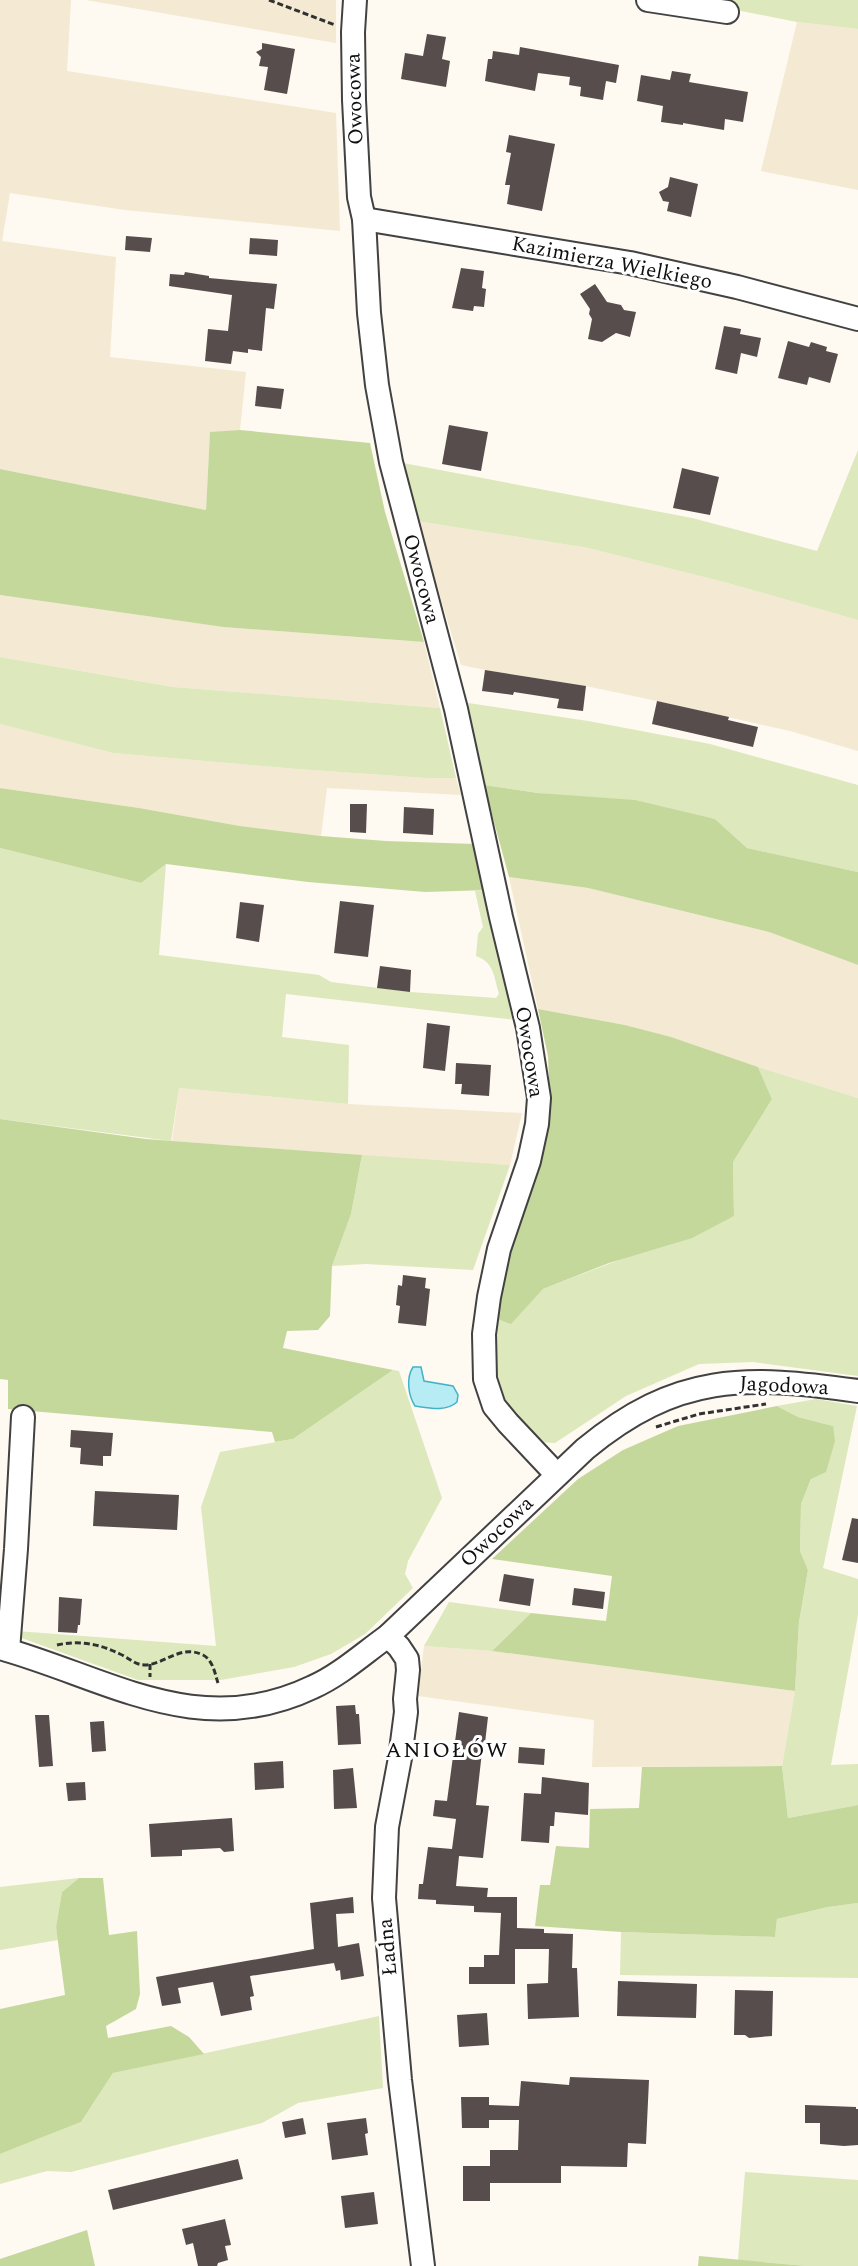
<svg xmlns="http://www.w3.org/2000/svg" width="858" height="2266" font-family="Spectral,serif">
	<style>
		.farmland { fill: #f4e9d2 }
		.green { fill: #dde8bc }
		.forest { fill: #c5d89c }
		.water { fill: #b8ecf4; stroke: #42b3c7; stroke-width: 1.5 }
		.building { fill: #574d4c }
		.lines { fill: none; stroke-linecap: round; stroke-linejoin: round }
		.minor-casing { stroke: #424242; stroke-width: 26 }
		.path { stroke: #313131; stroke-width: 3; stroke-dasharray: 6 3; stroke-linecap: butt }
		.minor { stroke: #fff; stroke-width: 22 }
		.labels { text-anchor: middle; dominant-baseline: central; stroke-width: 6; stroke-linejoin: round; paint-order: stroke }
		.street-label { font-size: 21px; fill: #0f0f0f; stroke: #fff }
		.neighbourhood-label { font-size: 22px; letter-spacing: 1.5px; fill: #0f0f0f; stroke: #fff }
	</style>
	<rect width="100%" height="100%" fill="#fef9f1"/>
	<!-- farmland -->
	<g class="farmland">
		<polygon points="0,0 71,0 67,71 336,113 340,231 125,210 10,193 2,241 116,257 110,357 246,372 240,430 210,433 206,510 0,469"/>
		<polygon points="86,0 336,0 336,43"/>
		<polygon points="797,22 858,29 858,190 761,171"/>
		<polygon points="417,521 588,548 724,582 858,620 858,751 790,731 657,701 586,686 485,670 461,665"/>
		<polygon points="0,595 223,627 424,642 440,708 173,687 0,657"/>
		<polygon points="0,724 113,753 297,769 426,778 456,778 461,795 327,788 321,836 240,826 139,808 0,788"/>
		<polygon points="509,877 588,888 769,932 858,965 858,1098 758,1067 670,1037 625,1025 538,1009"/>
		<polygon points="179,1088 348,1104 522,1113 510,1165 464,1163 172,1141"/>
		<polygon points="424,1646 492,1651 795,1691 782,1766 592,1767 594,1720 418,1696"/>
	</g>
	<!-- green -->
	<g class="green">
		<polygon points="686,0 858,0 858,29 797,22"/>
		<polygon points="858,450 858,620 724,582 588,548 417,521 403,463 692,518 817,551"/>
		<polygon points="0,657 173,687 440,708 456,778 426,778 297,769 113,753 0,724"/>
		<polygon points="468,703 588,721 710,744 858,785 858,872 747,848 715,819 484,785"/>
		<path d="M0,848L141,883L166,864L159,955L319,975L331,982L410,992L496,998L499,994C494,977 494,962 476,956L478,934L483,927L475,891L489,890L516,1020L286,994L282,1037L349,1045L348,1104L179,1088L171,1141L0,1119Z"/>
		<polygon points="758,1067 858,1098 858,1376 753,1362 699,1364 626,1396 555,1443 539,1442 508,1407 494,1369 495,1318 511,1323 543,1289 734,1216 733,1162 772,1099"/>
		<polygon points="362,1155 510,1165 473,1270 366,1264 332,1266 351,1214"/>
		<polygon points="393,1370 399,1371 442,1498 408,1561 405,1574 413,1588 365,1634 331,1654 294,1667 221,1680 138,1680 16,1636 16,1631 216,1646 201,1507 220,1452 293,1439"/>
		<polygon points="816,1399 857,1406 823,1568 858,1579 858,1615 831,1765 858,1764 858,1805 788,1818 782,1766 795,1691 799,1622 808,1570 800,1551 801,1504 833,1426 798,1417 777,1406"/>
		<polygon points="449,1602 531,1613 492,1651 424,1646"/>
		<polygon points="79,1878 62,1892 56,1927 58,1940 0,1950 0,1887"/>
		<polygon points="858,1903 858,1978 620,1975 621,1932 775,1937 777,1919 828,1907"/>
		<polygon points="379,2016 383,2088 298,2103 262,2123 71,2172 47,2171 0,2184 0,2154 81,2122 113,2073"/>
		<polygon points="745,2172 858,2180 858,2266 806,2266 738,2260"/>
	</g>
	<!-- forest -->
	<g class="forest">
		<polygon points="240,430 370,443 385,512 424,642 223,627 0,595 0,469 206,510 210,432"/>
		<polygon points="484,785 538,793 635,800 715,819 747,848 858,872 858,965 769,932 588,888 509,877"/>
		<polygon points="0,788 139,808 240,826 321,836 386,841 475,844 489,890 425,892 308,882 166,864 141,883 0,848"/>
		<polygon points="538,1009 625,1025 671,1037 758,1067 772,1099 733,1162 734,1216 692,1238 609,1263 543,1289 511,1324 495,1318 512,1238 540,1151 550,1108 548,1056"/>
		<polygon points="0,1119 146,1139 362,1155 351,1214 332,1266 330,1316 318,1330 287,1331 283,1348 393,1370 293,1439 275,1442 272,1432 8,1409 8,1380 0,1379"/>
		<polygon points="777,1406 798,1417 833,1426 835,1441 826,1472 811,1479 801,1504 800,1551 808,1570 799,1622 795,1691 492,1651 531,1613 606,1621 612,1576 492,1559 578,1479 623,1450 678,1426"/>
		<polygon points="782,1766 788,1818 858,1805 858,1903 828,1907 777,1919 775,1937 621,1932 535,1926 540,1885 550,1885 556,1846 589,1848 590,1809 639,1808 642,1767"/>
		<polygon points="79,1878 103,1878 109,1935 137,1931 140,1994 136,2009 106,2026 108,2038 171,2026 189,2037 204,2054 113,2073 81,2122 0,2154 0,2009 65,1995 56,1927 62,1892"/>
		<polygon points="87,2230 95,2266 0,2266 0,2259"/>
		<polygon points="699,2256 806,2266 698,2266"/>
	</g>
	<!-- water -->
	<path class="water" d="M413,1367H421L424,1381L453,1386L458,1395L457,1402C446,1412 429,1408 415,1406C408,1395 406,1378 413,1367Z"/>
	<!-- building -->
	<g class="building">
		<polygon points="427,34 446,37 442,59 450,61 446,87 401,79 405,53 423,56"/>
		<polygon points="262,43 295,49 287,94 264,90 268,67 259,66 261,57 256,52 262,49"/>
		<polygon points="520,47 619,65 616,83 606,81 603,100 580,96 581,87 569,85 570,77 538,73 535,91 485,81 488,59 492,59 493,51 519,55"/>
		<polygon points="672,71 691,74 689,82 748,92 743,122 725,119 724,130 683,123 683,125 661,122 663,106 637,101 641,75 670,80"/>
		<polygon points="509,135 555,144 542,211 507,204 510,185 505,185 511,153 506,152"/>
		<polygon points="670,177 698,184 691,217 667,211 669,202 663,201 659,192 668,187"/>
		<polygon points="126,236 152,238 150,252 125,250"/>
		<polygon points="250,238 278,240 277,256 249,254"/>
		<polygon points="461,268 484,271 482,288 486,289 484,307 474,306 473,311 452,308"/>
		<polygon points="185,272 209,276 209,278 277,284 274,309 266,308 262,351 248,349 248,353 233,351 231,364 205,361 208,329 228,331 232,295 169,286 170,274 184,275"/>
		<polygon points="595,284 607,302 621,305 624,310 636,312 630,337 616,333 602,342 588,339 592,319 589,314 590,309 580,294"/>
		<polygon points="724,326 741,329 740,334 761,338 757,357 741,353 737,374 715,369"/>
		<polygon points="788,341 809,347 811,342 827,347 826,351 838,354 830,383 809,377 807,385 778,378"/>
		<polygon points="257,386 284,389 281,409 255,406"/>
		<polygon points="449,425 488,432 481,471 442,464"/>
		<polygon points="682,468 719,477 710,515 673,508"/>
		<polygon points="485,670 586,686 583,711 557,708 559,699 514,692 513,695 482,691"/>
		<polygon points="657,701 729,717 728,720 758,727 753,747 652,724"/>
		<polygon points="350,804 367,804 366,833 350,832"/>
		<polygon points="404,807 434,809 433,835 403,833"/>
		<polygon points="340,901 374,905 368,957 334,953"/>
		<polygon points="240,902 264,905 259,942 236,938"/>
		<polygon points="380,966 411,970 410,992 377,988"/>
		<polygon points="427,1023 450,1026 445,1071 423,1068"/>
		<polygon points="456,1063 491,1065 489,1096 461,1094 462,1084 455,1084"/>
		<polygon points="403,1275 426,1278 425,1288 430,1289 426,1326 398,1323 400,1306 396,1305 398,1285 402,1286"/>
		<polygon points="71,1430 113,1433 111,1456 103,1456 103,1466 80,1464 81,1448 70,1447"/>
		<polygon points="95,1491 179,1495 177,1530 93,1526"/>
		<polygon points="852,1518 858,1519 858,1563 842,1560"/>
		<polygon points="504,1574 534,1579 530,1606 499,1601"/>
		<polygon points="574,1588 605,1592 603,1609 572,1605"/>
		<polygon points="59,1597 82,1599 80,1625 78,1625 77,1633 58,1632"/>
		<polygon points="355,1705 356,1714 359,1714 361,1744 338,1745 336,1706"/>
		<polygon points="459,1712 488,1717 485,1743 483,1743 476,1805 489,1806 483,1858 459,1856 456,1886 488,1888 487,1897 517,1897 517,1928 544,1929 544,1933 573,1934 572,1968 577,1968 579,2017 528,2019 527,1984 548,1983 549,1949 515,1949 515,1984 469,1984 469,1967 484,1967 484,1955 499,1955 501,1913 474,1912 474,1906 436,1904 436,1900 418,1899 419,1884 423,1884 428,1847 452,1849 456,1819 433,1816 435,1800 447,1801"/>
		<polygon points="35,1715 49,1715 53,1766 39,1767"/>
		<polygon points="104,1721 106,1751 92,1752 90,1722"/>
		<polygon points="519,1747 545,1749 544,1765 518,1763"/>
		<polygon points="283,1761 284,1788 255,1790 254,1763"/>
		<polygon points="353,1768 357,1808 334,1809 333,1770"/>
		<polygon points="542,1777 589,1783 588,1815 555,1812 554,1826 550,1826 549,1843 521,1841 524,1793 541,1794"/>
		<polygon points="85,1782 86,1800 68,1801 66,1783"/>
		<polygon points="232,1818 234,1851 224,1852 220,1848 182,1850 182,1856 151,1857 149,1824"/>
		<polygon points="353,1897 354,1913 336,1914 338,1947 359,1943 364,1976 341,1980 340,1970 336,1971 334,1963 250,1976 254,1996 250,1997 252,2010 221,2016 213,1982 178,1988 181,2003 162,2006 156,1977 314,1949 310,1903"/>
		<polygon points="618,1981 697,1984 696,2018 617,2016"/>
		<polygon points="735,1990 773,1991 772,2036 749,2038 745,2035 734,2035"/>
		<polygon points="487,2013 489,2045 459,2047 457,2015"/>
		<polygon points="570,2077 649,2080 646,2144 628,2143 627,2167 561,2166 561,2183 490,2183 490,2201 463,2201 463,2166 490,2166 490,2150 518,2150 519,2120 489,2120 489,2128 462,2128 461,2097 489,2097 489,2105 519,2106 521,2081 569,2085"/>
		<polygon points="805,2105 856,2107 856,2109 858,2109 858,2145 844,2146 820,2144 820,2123 805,2123"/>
		<polygon points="303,2118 306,2134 285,2138 282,2122"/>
		<polygon points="366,2118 368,2133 365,2134 368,2155 332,2160 327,2123"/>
		<polygon points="238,2159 243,2179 113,2210 108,2190"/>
		<polygon points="374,2192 378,2224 345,2228 341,2196"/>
		<polygon points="225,2219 231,2245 225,2246 228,2260 218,2263 217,2266 198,2266 193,2243 186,2245 182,2229"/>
	</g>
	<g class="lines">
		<defs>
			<g id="minor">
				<polyline points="355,0 353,32 354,100 359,197 364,219 369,313 377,385 391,462 456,709 501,917 528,1028 539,1098 537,1124 529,1161 499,1249 489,1297 484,1334 485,1379 494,1406 508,1423 557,1475"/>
				<polyline points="648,0 727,12"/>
				<polyline points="364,219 630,263 737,287 858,319"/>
				<polyline points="388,1636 399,1647 407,1659 408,1670 405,1699 406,1712 400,1758 387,1827 384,1898 400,2080 423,2266"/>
				<path d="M0,1648C108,1678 198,1742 313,1687C340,1675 364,1653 388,1636L585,1449C677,1373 745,1375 858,1391"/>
				<polyline points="8,1650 16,1549 23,1417"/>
			</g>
		</defs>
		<!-- minor casing -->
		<use href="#minor" class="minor-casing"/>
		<!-- path -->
		<g class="path">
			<polyline points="269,0 335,25"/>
			<polyline points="656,1427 699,1414 766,1404"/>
			<path d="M57,1645C79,1640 100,1644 120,1654C129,1658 135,1665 145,1665C166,1664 180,1644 203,1655C213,1660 215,1674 218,1683"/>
			<polyline points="150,1664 150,1677"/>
		</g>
		<!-- minor -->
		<use href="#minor" class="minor"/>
	</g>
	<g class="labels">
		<!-- street labels -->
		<g class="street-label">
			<text transform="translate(355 99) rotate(-92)">Owocowa</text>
			<text transform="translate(612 263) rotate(11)">Kazimierza Wielkiego</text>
			<text transform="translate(421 579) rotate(75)">Owocowa</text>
			<text transform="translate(529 1052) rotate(81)">Owocowa</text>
			<text transform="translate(784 1386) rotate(3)">Jagodowa</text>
			<text transform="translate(497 1532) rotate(-44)">Owocowa</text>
			<text transform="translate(388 1947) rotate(-95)">Ładna</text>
		</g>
		<!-- neighbourhood labels -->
		<g class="neighbourhood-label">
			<text x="447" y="1750">ANIOŁÓW</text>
		</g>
	</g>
</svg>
